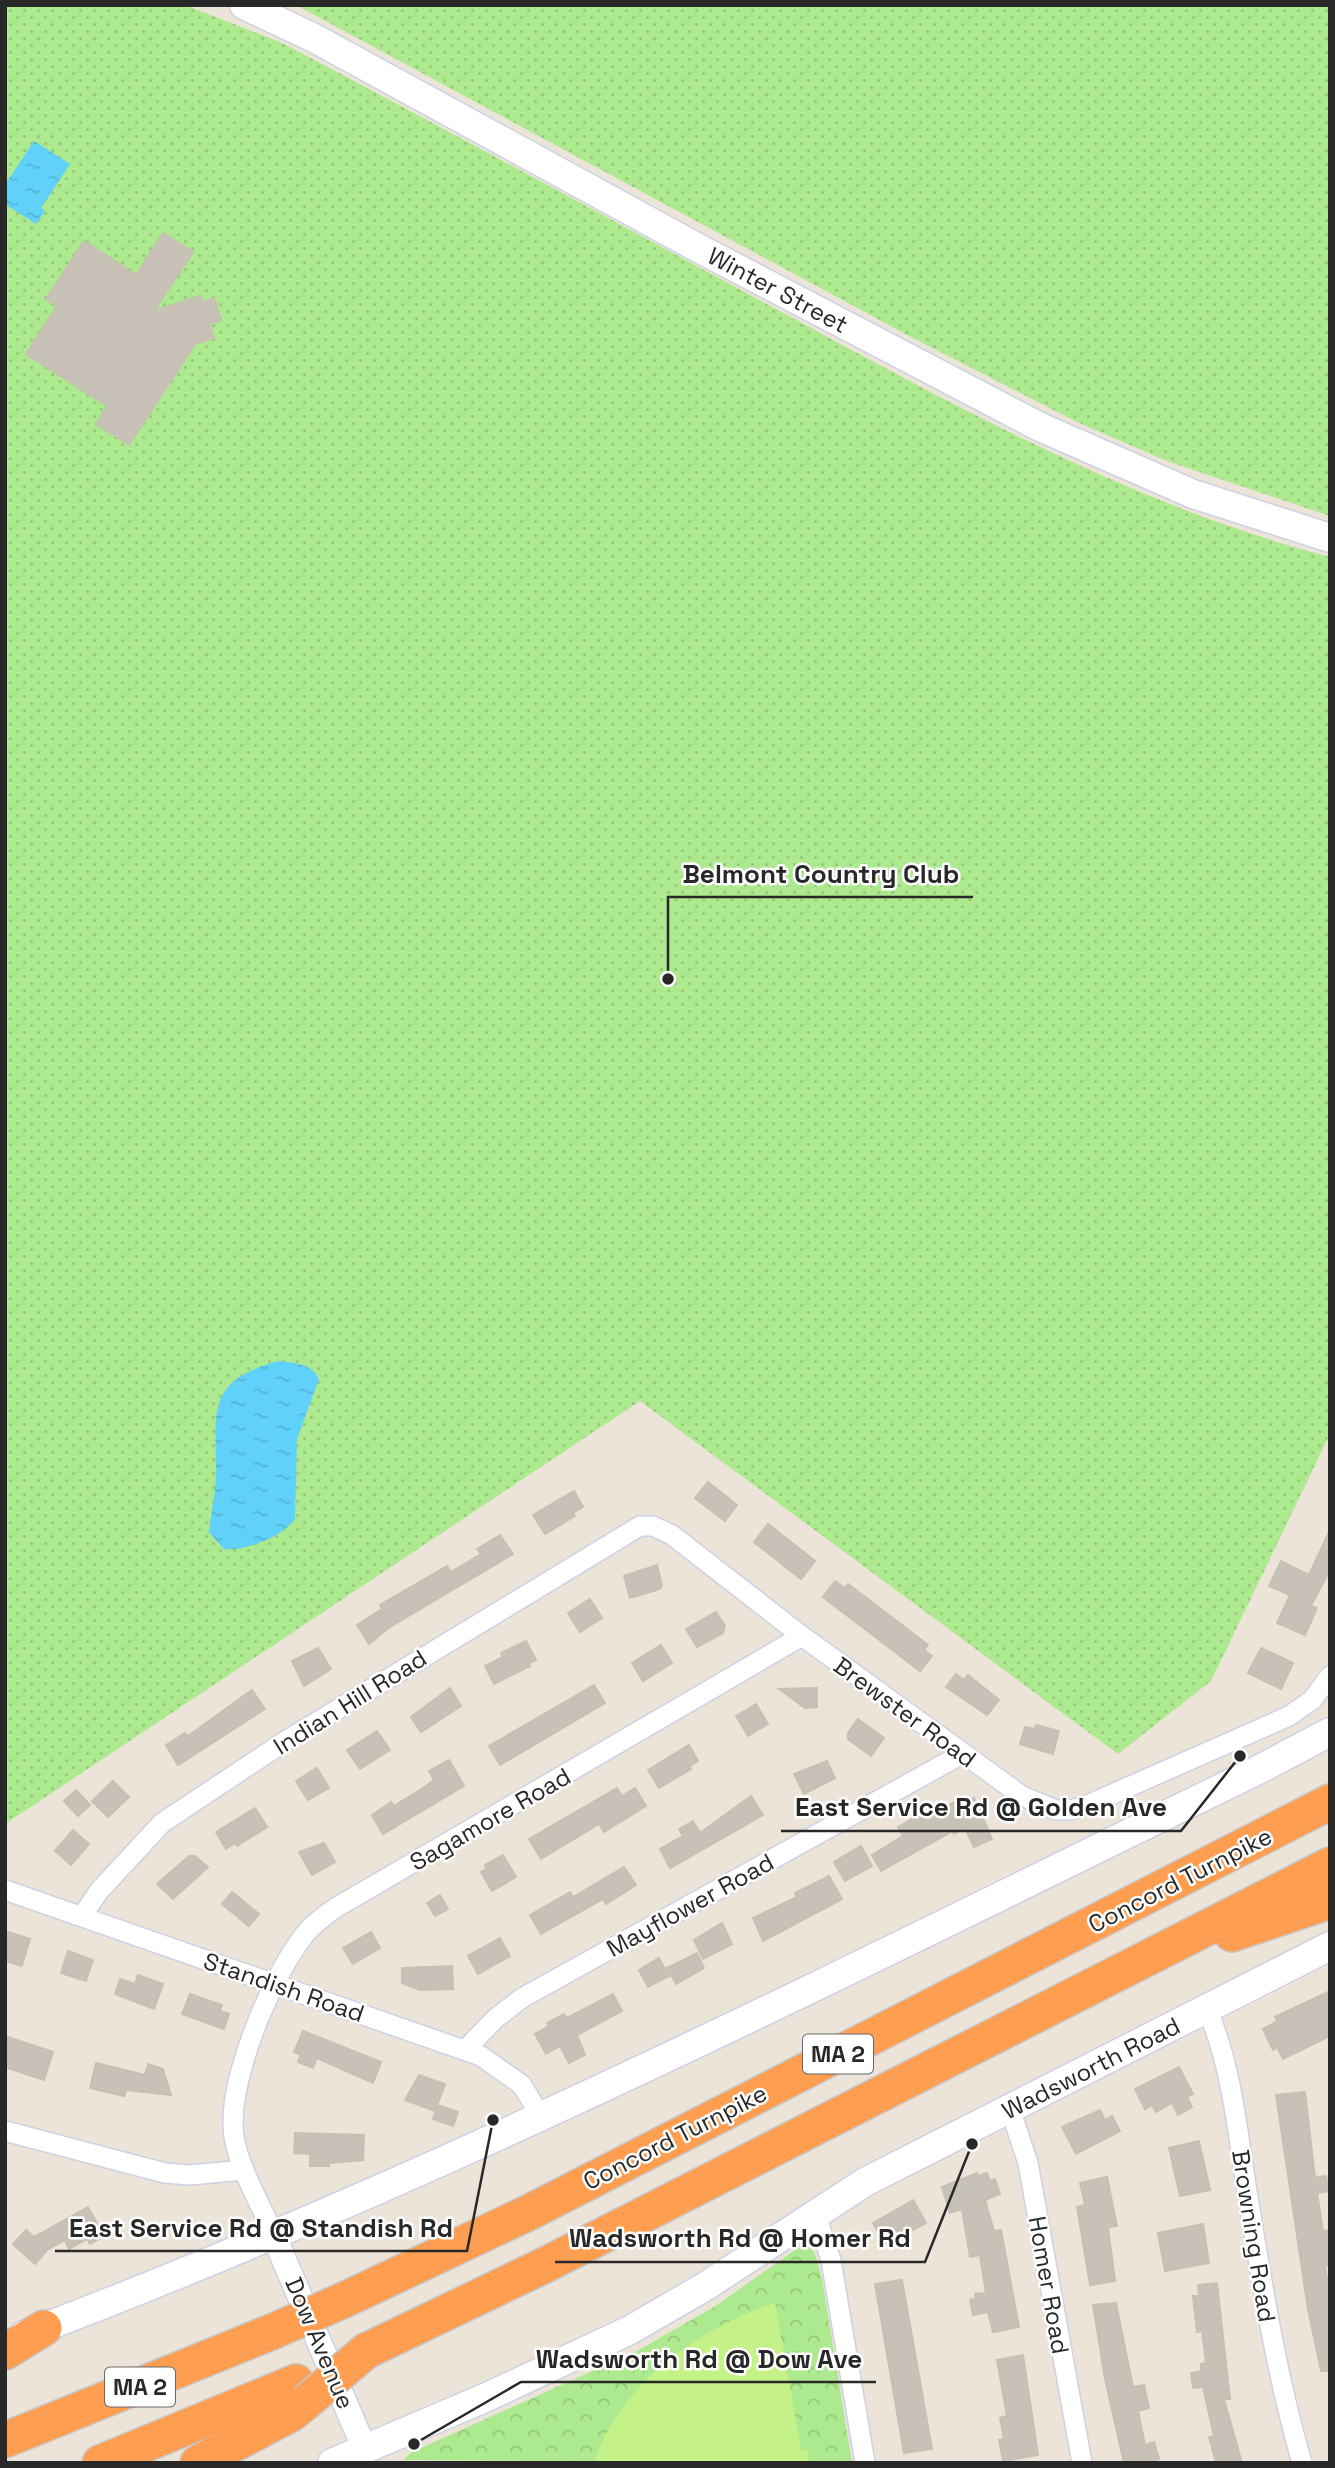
<svg xmlns="http://www.w3.org/2000/svg" width="1335" height="2468" font-family="'Space Grotesk',sans-serif">
	<style>
		.grass { fill: url(#grass-dots) }
		.forest { fill: url(#forest-crowns) }
		.pitch { fill: #c5f288 }
		.water { fill: url(#water-ripples) }
		.building { fill: #c7c1b8; stroke: #c8c0b2; stroke-width: 2 }
		.lines { fill: none; stroke-linecap: round; stroke-linejoin: round }
		.minor-casing { stroke: #cdd1e3; stroke-width: 22 }
		.tertiary-casing { stroke: #cdd1e3; stroke-width: 27 }
		.secondary-casing { stroke: #cdd1e3; stroke-width: 31 }
		.motorway-casing { stroke: #c7c7c7; stroke-width: 38 }
		.minor { stroke: #fff; stroke-width: 19 }
		.tertiary { stroke: #fff; stroke-width: 24 }
		.secondary { stroke: #fff; stroke-width: 28 }
		.motorway { stroke: #ff9d50; stroke-width: 35 }
		.motorway-bridge-casing { stroke: #c7c7c7; stroke-width: 38; stroke-linecap: butt }
		.motorway-bridge { stroke: #ff9d50; stroke-width: 35 }
		.labels { text-anchor: middle; dominant-baseline: central; stroke-width: 5; stroke-linejoin: round; paint-order: stroke }
		.shield { fill: #fff; stroke: #686868; stroke-width: 2 }
		.shield-label { font-size: 23px; font-weight: bold; fill: #282828 }
		.street-label { font-size: 24px; fill: #282828; stroke: #fff }
		.leader { fill: none; stroke: #282828; stroke-width: 2.5 }
		.callout-dot { fill: #282828; stroke: #fff; stroke-width: 2.5 }
		.callout-label { font-size: 26px; text-anchor: middle; font-weight: bold; fill: #282828; stroke: #fff; stroke-width: 5; stroke-linejoin: round; paint-order: stroke }
	</style>
	<defs>
		<pattern id="grass-dots" width="8" height="8" patternUnits="userSpaceOnUse" patternTransform="scale(1.75)"><rect width="8" height="8" fill="#ade98e"/><path d="M2 2h.1M6 6h.1" fill="none" stroke="#95c87a" stroke-width="1.8" stroke-linecap="round"/></pattern>
		<pattern id="forest-crowns" width="20" height="18" patternUnits="userSpaceOnUse" patternTransform="scale(1.75)"><rect width="20" height="18" fill="#ade98e"/><path d="M2 6a3 3 0 1 1 6 0M12 15a3 3 0 1 1 6 0" fill="none" stroke="#95c87a"/></pattern>
		<pattern id="water-ripples" width="26" height="14" patternUnits="userSpaceOnUse" patternTransform="scale(1.75)"><rect width="26" height="14" fill="#5fd1fa"/><path d="M2 4q2-2 4 0t4 0M15 11q2-2 4 0t4 0" fill="none" stroke="#53b3d6"/></pattern>
	</defs>
	<rect width="100%" height="100%" fill="#ece4d8"/>
	<!-- grass -->
	<g class="grass">
		<path d="M5,5H185L280,42C454,133 626,228 798,321C968,413 1142,508 1330,557V1434L1211,1681L1118,1754L640,1401L5,1824Z"/>
		<polygon points="296,5 1330,5 1330,516 1167,461 1077,422 913,338"/>
	</g>
	<!-- forest -->
	<polygon class="forest" points="808,2246 814,2252 822,2278 852,2463 403,2460 412,2452 637,2351 714,2307 798,2248"/>
	<!-- pitch -->
	<path class="pitch" d="M775,2303L801,2449L808,2451L809,2463H594C618,2385 701,2326 775,2303Z"/>
	<!-- water -->
	<g class="water">
		<polygon points="34,141 70,164 41,208 45,211 36,224 5,204 5,185"/>
		<path d="M278,1361C294,1363 311,1363 319,1379L297,1439L295,1519C282,1537 245,1551 224,1549L209,1532C211,1513 216,1492 216,1473C216,1410 206,1381 278,1361Z"/>
	</g>
	<!-- building -->
	<g class="building">
		<polygon points="163,233 193,252 154,311 200,296 202,302 214,298 221,320 209,324 214,338 195,344 129,445 96,424 107,406 26,354 57,306 46,299 84,241 136,275"/>
		<polygon points="708,1482 737,1505 725,1521 695,1498"/>
		<polygon points="574,1491 583,1507 573,1513 575,1516 545,1534 533,1515"/>
		<polygon points="768,1524 815,1561 801,1579 754,1542"/>
		<polygon points="1330,1530 1330,1570 1311,1606 1317,1608 1305,1635 1277,1623 1290,1595 1269,1586 1281,1561 1309,1575"/>
		<polygon points="500,1535 513,1554 390,1627 369,1644 357,1625 382,1609 380,1605 447,1566 451,1572 481,1554 477,1549"/>
		<polygon points="657,1565 662,1586 660,1589 630,1598 624,1576"/>
		<polygon points="835,1581 845,1588 848,1584 928,1645 924,1650 932,1656 920,1671 823,1597"/>
		<polygon points="590,1599 602,1618 580,1632 568,1613"/>
		<polygon points="716,1612 725,1626 723,1633 697,1647 686,1629"/>
		<polygon points="526,1641 536,1660 529,1663 530,1666 494,1684 485,1666 503,1657 501,1653"/>
		<polygon points="661,1645 672,1663 643,1681 632,1663"/>
		<polygon points="318,1648 331,1669 304,1686 292,1661"/>
		<polygon points="1261,1648 1293,1663 1281,1689 1248,1673"/>
		<polygon points="956,1674 964,1680 968,1675 999,1700 987,1715 946,1687"/>
		<polygon points="594,1685 605,1703 500,1765 489,1746"/>
		<polygon points="450,1688 461,1706 421,1732 411,1717"/>
		<polygon points="817,1688 817,1707 805,1708 779,1689"/>
		<polygon points="252,1690 265,1709 178,1765 166,1745 185,1733 188,1736"/>
		<polygon points="756,1704 768,1724 748,1736 736,1716"/>
		<polygon points="858,1719 884,1738 871,1756 848,1739 848,1733"/>
		<polygon points="1036,1725 1059,1731 1053,1754 1020,1744 1025,1727 1035,1729"/>
		<polygon points="377,1731 390,1750 360,1769 347,1750"/>
		<polygon points="689,1745 698,1761 690,1766 691,1769 659,1788 648,1770"/>
		<polygon points="449,1760 464,1786 383,1834 372,1815 391,1802 394,1806 423,1788 434,1780 429,1771"/>
		<polygon points="827,1761 835,1778 804,1794 794,1774"/>
		<polygon points="317,1768 329,1788 308,1800 296,1781"/>
		<polygon points="113,1781 129,1797 108,1817 92,1801"/>
		<polygon points="617,1788 622,1796 635,1788 646,1806 604,1832 599,1824 541,1859 529,1839"/>
		<polygon points="76,1790 90,1805 78,1816 64,1801"/>
		<polygon points="751,1796 763,1815 670,1868 660,1849 683,1836 679,1829 693,1821 700,1833"/>
		<polygon points="974,1798 992,1839 974,1847 965,1828 954,1834 953,1831 881,1871 872,1855 903,1836 898,1827 920,1814 923,1819 956,1801 959,1806"/>
		<polygon points="255,1808 267,1827 237,1846 235,1843 226,1849 216,1832"/>
		<polygon points="73,1830 89,1844 71,1865 55,1851"/>
		<polygon points="324,1843 335,1862 312,1875 299,1852"/>
		<polygon points="861,1846 872,1866 845,1881 834,1862"/>
		<polygon points="503,1855 516,1877 492,1891 481,1872 487,1869 485,1865"/>
		<polygon points="189,1856 195,1856 208,1867 173,1899 157,1884"/>
		<polygon points="624,1867 636,1885 606,1904 603,1899 541,1934 530,1915 570,1892 573,1897"/>
		<polygon points="829,1876 842,1899 763,1941 753,1918 797,1897 795,1893"/>
		<polygon points="232,1892 259,1914 249,1926 222,1904"/>
		<polygon points="440,1895 448,1909 435,1916 427,1903"/>
		<polygon points="722,1923 732,1944 703,1959 694,1940"/>
		<polygon points="5,1931 30,1939 22,1966 5,1961"/>
		<polygon points="371,1932 380,1948 353,1964 343,1948"/>
		<polygon points="500,1938 510,1956 478,1974 468,1956"/>
		<polygon points="68,1951 93,1960 86,1981 61,1973"/>
		<polygon points="697,1953 704,1968 676,1984 667,1968"/>
		<polygon points="659,1958 669,1976 648,1987 639,1970"/>
		<polygon points="452,1966 453,1989 420,1990 402,1983 402,1968"/>
		<polygon points="138,1975 163,1984 154,2009 115,1994 120,1979 135,1984"/>
		<polygon points="1330,1991 1330,2036 1283,2059 1277,2047 1273,2050 1263,2029 1278,2021 1275,2017"/>
		<polygon points="190,1994 222,2005 220,2011 229,2014 224,2029 182,2014"/>
		<polygon points="613,1994 622,2011 577,2035 585,2055 569,2063 560,2046 546,2054 535,2034 549,2026 547,2023 564,2014 567,2018"/>
		<polygon points="303,2031 381,2062 373,2083 317,2058 313,2068 298,2062 301,2055 294,2052"/>
		<polygon points="5,2036 53,2052 44,2080 5,2067"/>
		<polygon points="96,2063 145,2075 148,2064 163,2069 171,2095 126,2090 124,2096 90,2088"/>
		<polygon points="1179,2067 1193,2094 1187,2097 1192,2107 1178,2115 1172,2103 1156,2112 1152,2105 1145,2109 1135,2089"/>
		<polygon points="419,2075 445,2084 435,2111 405,2100"/>
		<polygon points="1305,2092 1315,2178 1326,2176 1329,2191 1317,2193 1323,2231 1330,2230 1330,2265 1325,2266 1330,2295 1330,2371 1321,2371 1308,2309 1276,2095"/>
		<polygon points="438,2105 458,2112 453,2126 433,2119"/>
		<polygon points="1100,2110 1105,2120 1112,2116 1120,2131 1076,2154 1062,2127"/>
		<polygon points="295,2133 364,2135 363,2160 329,2163 329,2166 310,2166 310,2154 294,2153"/>
		<polygon points="1199,2141 1210,2190 1180,2196 1169,2148"/>
		<polygon points="977,2173 978,2176 987,2173 990,2181 995,2179 1000,2194 985,2200 994,2231 1001,2230 1019,2327 993,2332 988,2312 973,2315 970,2300 976,2298 975,2294 986,2293 980,2255 970,2257 962,2209 950,2213 942,2187"/>
		<polygon points="1107,2177 1117,2226 1108,2227 1115,2281 1090,2285 1077,2207 1085,2205 1080,2183"/>
		<polygon points="913,2200 926,2223 885,2244 873,2223"/>
		<polygon points="88,2207 104,2236 90,2244 87,2239 69,2249 65,2240 47,2250 35,2264 13,2244 26,2230 34,2237"/>
		<polygon points="1203,2224 1209,2263 1165,2271 1158,2233"/>
		<polygon points="902,2280 932,2449 904,2453 875,2284"/>
		<polygon points="1217,2283 1230,2399 1224,2399 1242,2463 1216,2463 1209,2437 1214,2436 1203,2387 1193,2388 1191,2373 1201,2371 1201,2364 1206,2363 1202,2331 1197,2332 1193,2296 1199,2296 1198,2285"/>
		<polygon points="1116,2303 1133,2387 1144,2385 1149,2408 1138,2411 1145,2445 1154,2442 1159,2459 1144,2463 1124,2463 1105,2379 1093,2305"/>
		<polygon points="1023,2355 1038,2455 1003,2461 999,2440 1004,2439 1000,2418 1007,2416 997,2360"/>
	</g>
	<g class="lines">
		<defs>
			<g id="minor">
				<polyline points="5,1890 481,2056 522,2085 541,2117"/>
				<polyline points="82,1916 99,1891 162,1823 287,1740 640,1526 653,1526 672,1535 802,1636 1022,1796 1056,1810 1071,1810 1090,1804 1289,1716 1312,1700 1330,1676"/>
				<path d="M1207,2009C1232,2067 1237,2129 1247,2191C1262,2283 1276,2373 1302,2463"/>
				<polyline points="466,2049 495,2019 522,1998 962,1754"/>
				<polyline points="1010,2109 1028,2163 1082,2463"/>
				<polyline points="5,2131 165,2173 190,2175 244,2170"/>
				<polyline points="815,2213 831,2260 865,2463"/>
				<path d="M274,2236C261,2204 240,2171 234,2137C226,2083 271,1977 305,1934C314,1923 325,1915 337,1907L802,1636"/>
			</g>
			<polyline id="tertiary" points="274,2236 365,2450"/>
			<g id="secondary">
				<polyline points="244,5 314,38 700,249 1040,427 1193,494 1330,538"/>
				<path d="M24,2335C447,2175 850,1969 1256,1771L1330,1732"/>
				<polyline points="332,2463 487,2397 630,2330 706,2286 865,2182 1330,1946"/>
			</g>
			<g id="motorway">
				<polyline points="1232,1934 1330,1901"/>
				<polyline points="344,2300 530,2212 1330,1802"/>
				<polyline points="366,2351 545,2265 1330,1865"/>
				<polyline points="5,2352 44,2328"/>
				<polyline points="5,2440 274,2331"/>
				<polyline points="100,2463 296,2382"/>
				<polyline points="198,2463 291,2414 306,2402"/>
			</g>
		</defs>
		<!-- minor casing -->
		<use href="#minor" class="minor-casing"/>
		<!-- tertiary casing -->
		<use href="#tertiary" class="tertiary-casing"/>
		<!-- secondary casing -->
		<use href="#secondary" class="secondary-casing"/>
		<!-- motorway casing -->
		<use href="#motorway" class="motorway-casing"/>
		<!-- minor -->
		<use href="#minor" class="minor"/>
		<!-- tertiary -->
		<use href="#tertiary" class="tertiary"/>
		<!-- secondary -->
		<use href="#secondary" class="secondary"/>
		<!-- motorway -->
		<use href="#motorway" class="motorway"/>
		<defs>
			<g id="motorway-bridge">
				<polyline points="274,2331 344,2300"/>
				<polyline points="306,2402 366,2351"/>
			</g>
		</defs>
		<!-- motorway-bridge casing -->
		<use href="#motorway-bridge" class="motorway-bridge-casing"/>
		<!-- motorway-bridge -->
		<use href="#motorway-bridge" class="motorway-bridge"/>
	</g>
	<g class="labels">
		<!-- shield labels -->
		<g class="shield">
			<rect x="803" y="2034.5" width="70" height="39" rx="5"/>
			<rect x="105" y="2367.5" width="70" height="39" rx="5"/>
		</g>
		<g class="shield-label">
			<text x="838" y="2054">MA 2</text>
			<text x="140" y="2387">MA 2</text>
		</g>
		<!-- street labels -->
		<g class="street-label">
			<text transform="translate(778 290) rotate(28)">Winter Street</text>
			<text transform="translate(350 1702) rotate(-32)">Indian Hill Road</text>
			<text transform="translate(905 1712) rotate(36)">Brewster Road</text>
			<text transform="translate(490 1819) rotate(-30)">Sagamore Road</text>
			<text transform="translate(1180 1880) rotate(-27)">Concord Turnpike</text>
			<text transform="translate(690 1905) rotate(-29)">Mayflower Road</text>
			<text transform="translate(284 1987) rotate(19)">Standish Road</text>
			<text transform="translate(1091 2068) rotate(-27)">Wadsworth Road</text>
			<text transform="translate(675 2137) rotate(-27)">Concord Turnpike</text>
			<text transform="translate(1254 2236) rotate(81)">Browning Road</text>
			<text transform="translate(1049 2285) rotate(80)">Homer Road</text>
			<text transform="translate(320 2343) rotate(67)">Dow Avenue</text>
		</g>
	</g>
	<!-- callouts -->
	<path class="leader" d="M668 979L668 897H973M1240 1756L1181 1831H781M493 2120L467 2251H55M972 2144L925 2262H555M414 2444L521 2382H876"/>
	<g class="callout-dot">
		<circle cx="668" cy="979" r="7"/>
		<circle cx="1240" cy="1756" r="7"/>
		<circle cx="493" cy="2120" r="7"/>
		<circle cx="972" cy="2144" r="7"/>
		<circle cx="414" cy="2444" r="7"/>
	</g>
	<g class="callout-label">
		<text x="821" y="883">Belmont Country Club</text>
		<text x="981" y="1816">East Service Rd @ Golden Ave</text>
		<text x="261" y="2237">East Service Rd @ Standish Rd</text>
		<text x="740" y="2247">Wadsworth Rd @ Homer Rd</text>
		<text x="699" y="2368">Wadsworth Rd @ Dow Ave</text>
	</g>
	<!-- border -->
	<rect width="1335" height="2468" fill="none" stroke="#282828" stroke-width="14"/>
</svg>
